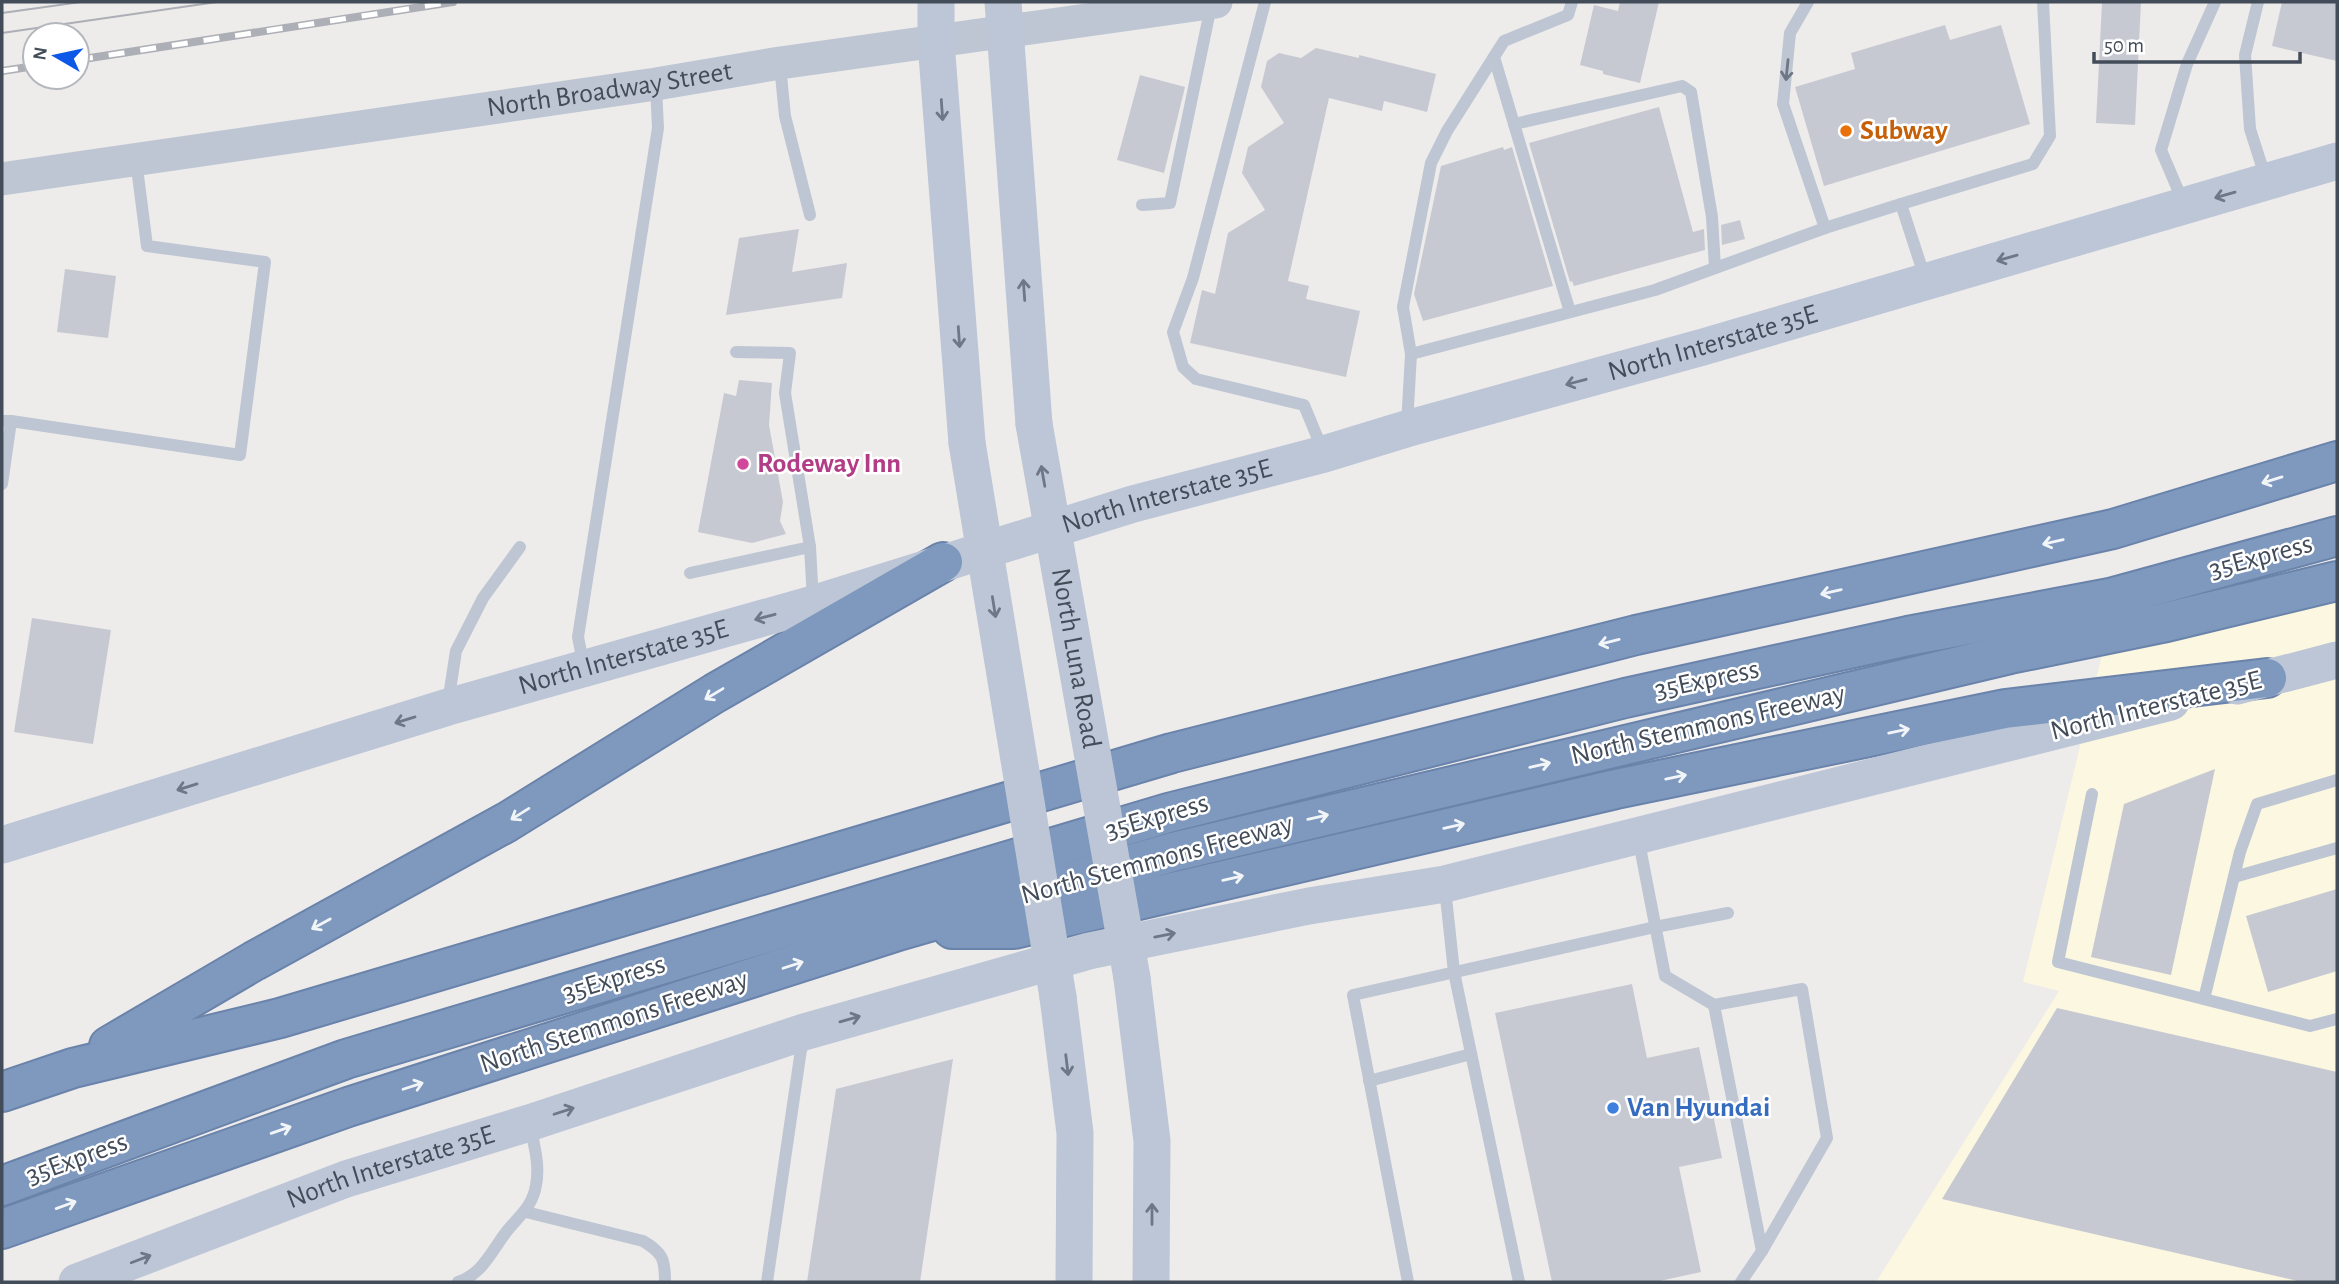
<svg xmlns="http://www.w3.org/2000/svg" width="2339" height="1284" font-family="'Alegreya Sans',sans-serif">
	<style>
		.commercial { fill: #fcf7e0 }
		.building { fill: #c7c9d2 }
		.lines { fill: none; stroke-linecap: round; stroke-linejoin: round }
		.motorway-casing { stroke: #6a83aa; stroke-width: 42 }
		.service { stroke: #bdc6d2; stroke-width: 12 }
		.tertiary { stroke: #bdc6d2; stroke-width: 33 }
		.secondary { stroke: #bcc6d6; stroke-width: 37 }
		.motorway { stroke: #7e98be; stroke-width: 38 }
		.tram { stroke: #adafb6; stroke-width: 2 }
		.rail-casing { stroke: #adafb6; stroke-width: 8 }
		.rail { stroke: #fff; stroke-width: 5; stroke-dasharray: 16; stroke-linecap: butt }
		.secondary-bridge { stroke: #bcc6d6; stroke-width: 37 }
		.oneway { stroke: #6e7783 }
		.oneway2 { stroke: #6d7785 }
		.oneway3 { stroke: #f2f5f8 }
		.food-dot { fill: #e8710a; stroke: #fff; stroke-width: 2.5 }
		.hotel-dot { fill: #d1479c; stroke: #fff; stroke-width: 2.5 }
		.shop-dot { fill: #3f7fe0; stroke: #fff; stroke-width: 2.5 }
		.labels { text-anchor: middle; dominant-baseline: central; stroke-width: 5; stroke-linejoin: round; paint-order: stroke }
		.street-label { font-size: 28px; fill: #434c59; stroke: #fff }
		.food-label { font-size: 28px; font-weight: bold; fill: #c56008; stroke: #fff; text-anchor: start }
		.hotel-label { font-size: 28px; font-weight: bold; fill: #b23c85; stroke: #fff; text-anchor: start }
		.shop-label { font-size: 28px; font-weight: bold; fill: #366cbe; stroke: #fff; text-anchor: start }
	</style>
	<rect width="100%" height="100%" fill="#eeebeb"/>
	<!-- commercial -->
	<polygon class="commercial" points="2337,570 2337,1282 1876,1282 2059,991 2023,982 2108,630"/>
	<!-- building -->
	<g class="building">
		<polygon points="1620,2 1659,2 1640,83 1603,74 1603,71 1580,65 1594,5 1618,11"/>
		<polygon points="2102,2 2141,2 2135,125 2096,123"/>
		<polygon points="2282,2 2337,2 2337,61 2272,46"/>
		<polygon points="1945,25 1950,40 2001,25 2030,124 1824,186 1795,87 1855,69 1851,53"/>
		<polygon points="1316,48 1359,58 1359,55 1436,74 1427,112 1384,101 1382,111 1329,98 1288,281 1309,286 1306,299 1360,311 1346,377 1190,343 1202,290 1215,294 1228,233 1265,210 1242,173 1248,147 1284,123 1261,87 1267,61 1279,53 1301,58"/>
		<polygon points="1140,75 1185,87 1164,173 1117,160"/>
		<polygon points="1659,107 1693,232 1704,229 1705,250 1574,286 1572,281 1570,282 1529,143"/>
		<polygon points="1503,147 1504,150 1512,147 1553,286 1423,321 1414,294 1441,166"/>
		<polygon points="1740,220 1745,239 1722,245 1721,225"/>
		<polygon points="799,229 792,272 847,263 842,298 726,315 739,238"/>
		<polygon points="65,269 116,276 108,338 57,332"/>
		<polygon points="739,380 772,383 769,425 783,502 780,521 786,534 752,543 698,532 724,393 736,396"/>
		<polygon points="32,618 111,630 93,744 14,732"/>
		<polygon points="2215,769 2171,975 2091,957 2124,804"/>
		<polygon points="2337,889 2337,971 2268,992 2246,916"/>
		<polygon points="1632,984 1647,1058 1699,1047 1722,1158 1679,1167 1701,1272 1655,1282 1552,1282 1495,1013"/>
		<polygon points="2057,1008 2337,1072 2337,1282 2302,1282 1942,1199"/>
		<polygon points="953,1059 920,1282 807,1282 836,1089"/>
	</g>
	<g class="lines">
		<defs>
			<g id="motorway">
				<polyline points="952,929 1014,929 1616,789 2005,709 2267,678"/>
				<polyline points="109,1046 254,961 507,822 715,693 943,562"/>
				<polyline points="2,1092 73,1068 280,1018 1172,753 1636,635 2113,529 2337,461"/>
				<polyline points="2,1186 346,1059 1168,813 1625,698 1908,636 2110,598 2337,536"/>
				<polyline points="2,1229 348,1107 901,930 1173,852 2010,654 2162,623 2337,581"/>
			</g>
		</defs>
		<!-- motorway casing -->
		<use href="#motorway" class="motorway-casing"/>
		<!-- service -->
		<g class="service">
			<polyline points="1265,2 1193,278 1173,332 1183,367 1196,379 1304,405 1323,451"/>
			<polyline points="1808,2 1790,33 1783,104 1825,228"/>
			<polyline points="2258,2 2245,55 2250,129 2266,179"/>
			<polyline points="1494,57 1570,312"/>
			<polyline points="780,65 785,116 810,215"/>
			<polyline points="1514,124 1682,86 1691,92 1712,217 1715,268"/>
			<polyline points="2184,204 2161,150 2187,64 2215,2"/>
			<polyline points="1142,205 1170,203 1211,6"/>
			<polyline points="1925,278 1901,204 2033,164 2050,136 2043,2"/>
			<polyline points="736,352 790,353 785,393 810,547 813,600"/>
			<polyline points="1411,354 1403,307 1431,163 1447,131 1504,41 1568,15 1572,2"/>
			<polyline points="2,421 11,421 2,484"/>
			<polyline points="11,421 240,455 265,262 147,246 136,160"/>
			<polyline points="1407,425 1411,354 1655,290 1825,228 1901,204"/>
			<polyline points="690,573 810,547"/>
			<polyline points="584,667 578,637 658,128 656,87"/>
			<polyline points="448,703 456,651 483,598 520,547"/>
			<polyline points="2092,794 2058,962 2310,1026 2337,1019"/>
			<polyline points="1638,837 1665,976 1714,1005 1762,1251 1741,1282"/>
			<polyline points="2234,877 2337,848"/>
			<polyline points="1445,888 1454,972 1519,1282"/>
			<polyline points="2204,999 2240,852 2257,804 2337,780"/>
			<polyline points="1714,1005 1802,989 1827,1138 1762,1251"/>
			<polyline points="1369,1081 1471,1054"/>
			<path d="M526,1212L643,1241C663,1253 665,1259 665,1282"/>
			<path d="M458,1282C483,1274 492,1250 507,1231C519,1216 533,1206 536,1185C540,1165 534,1145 530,1125"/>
			<polyline points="767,1282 803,1036"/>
			<polyline points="1408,1282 1353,995 1655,927 1728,913"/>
		</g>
		<!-- tertiary -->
		<path class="tertiary" id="s1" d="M2,179L656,84L780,63L1216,2"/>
		<!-- secondary -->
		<g class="secondary">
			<polyline points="936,2 936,42 967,443"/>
			<polyline points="1003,2 1034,424"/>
			<polyline points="2237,686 2337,660"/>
			<path id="s2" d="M2,845L448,707L813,604L1133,504L1324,454L1406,429L1703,347L2337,161"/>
			<polyline points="1132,978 1152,1141 1151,1282"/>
			<polyline points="1058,997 1075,1133 1074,1282"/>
			<path id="s3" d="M77,1282L346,1179L529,1123L804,1032L1089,951L1309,906L1445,884L2171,702"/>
		</g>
		<!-- motorway -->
		<use href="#motorway" class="motorway"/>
		<!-- tram -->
		<g class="tram">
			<polyline points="2,13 81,2"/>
			<polyline points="2,33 217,2"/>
		</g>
		<defs>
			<g id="rail">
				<polyline points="77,60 453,2"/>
				<polyline points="2,71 35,66"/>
			</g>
		</defs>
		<!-- rail casing -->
		<use href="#rail" class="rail-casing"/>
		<!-- rail -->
		<use href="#rail" class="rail"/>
		<!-- secondary-bridge -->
		<g class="secondary-bridge">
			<path id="s4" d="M1034,424L1132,978"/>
			<polyline points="967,443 1058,997"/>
		</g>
	</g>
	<!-- one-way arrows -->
	<defs><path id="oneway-shaft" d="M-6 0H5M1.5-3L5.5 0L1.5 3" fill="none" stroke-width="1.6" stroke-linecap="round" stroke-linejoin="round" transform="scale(1.75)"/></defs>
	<use class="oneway" href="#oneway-shaft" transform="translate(1787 70) rotate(96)"/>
	<g class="oneway2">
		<use href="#oneway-shaft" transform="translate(942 110) rotate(86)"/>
		<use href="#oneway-shaft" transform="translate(2225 195) rotate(164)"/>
		<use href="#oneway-shaft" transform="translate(2007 258) rotate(164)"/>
		<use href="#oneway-shaft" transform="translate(1024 290) rotate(-94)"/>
		<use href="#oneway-shaft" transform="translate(959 337) rotate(86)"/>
		<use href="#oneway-shaft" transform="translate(1576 382) rotate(165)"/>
		<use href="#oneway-shaft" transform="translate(1043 476) rotate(-100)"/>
		<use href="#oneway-shaft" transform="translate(994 607) rotate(81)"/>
		<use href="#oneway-shaft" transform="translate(765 617) rotate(165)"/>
		<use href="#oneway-shaft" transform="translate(405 720) rotate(163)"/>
		<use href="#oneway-shaft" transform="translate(187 787) rotate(163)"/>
		<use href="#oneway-shaft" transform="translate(1165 935) rotate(-11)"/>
		<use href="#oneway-shaft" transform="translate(850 1019) rotate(-16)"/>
		<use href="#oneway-shaft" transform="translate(1067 1065) rotate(83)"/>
		<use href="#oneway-shaft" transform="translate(564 1111) rotate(-18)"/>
		<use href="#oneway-shaft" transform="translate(1152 1214) rotate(-90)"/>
		<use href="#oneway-shaft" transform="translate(141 1259) rotate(-21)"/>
	</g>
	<g class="oneway3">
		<use href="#oneway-shaft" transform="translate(2272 480) rotate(163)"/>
		<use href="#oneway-shaft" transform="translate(2053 542) rotate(167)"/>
		<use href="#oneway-shaft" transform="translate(1831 592) rotate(167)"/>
		<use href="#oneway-shaft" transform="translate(1609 642) rotate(166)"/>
		<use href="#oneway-shaft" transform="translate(714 694) rotate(149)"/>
		<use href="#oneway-shaft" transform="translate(1899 731) rotate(-12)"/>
		<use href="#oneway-shaft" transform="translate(1540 765) rotate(-13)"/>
		<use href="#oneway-shaft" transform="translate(1676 777) rotate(-12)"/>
		<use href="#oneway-shaft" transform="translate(520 814) rotate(148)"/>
		<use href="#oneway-shaft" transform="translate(1318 817) rotate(-13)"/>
		<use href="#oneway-shaft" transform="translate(1454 826) rotate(-13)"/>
		<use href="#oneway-shaft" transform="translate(1233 878) rotate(-13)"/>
		<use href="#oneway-shaft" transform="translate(321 924) rotate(151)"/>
		<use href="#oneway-shaft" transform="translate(793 965) rotate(-18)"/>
		<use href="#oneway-shaft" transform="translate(413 1086) rotate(-18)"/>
		<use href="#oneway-shaft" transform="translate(281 1130) rotate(-19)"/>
		<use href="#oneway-shaft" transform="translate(66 1205) rotate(-20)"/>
	</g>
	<!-- markers -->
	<circle class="food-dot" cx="1846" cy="131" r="7"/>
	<circle class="hotel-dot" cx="743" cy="464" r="7"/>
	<circle class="shop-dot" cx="1613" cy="1108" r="7"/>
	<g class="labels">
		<!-- street labels -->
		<g class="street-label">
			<text stroke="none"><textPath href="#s1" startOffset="614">North Broadway Street</textPath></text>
			<text stroke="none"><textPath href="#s2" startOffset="1783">North Interstate 35E</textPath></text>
			<text stroke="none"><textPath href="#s2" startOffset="1216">North Interstate 35E</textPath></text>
			<text transform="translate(2261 557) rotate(-15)">35Express</text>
			<text stroke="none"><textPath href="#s2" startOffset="649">North Interstate 35E</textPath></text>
			<text stroke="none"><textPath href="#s4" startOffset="238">North Luna Road</textPath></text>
			<text transform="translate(1707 680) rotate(-12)">35Express</text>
			<text transform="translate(2156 706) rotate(-14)">North Interstate 35E</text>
			<text transform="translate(1708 725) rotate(-13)">North Stemmons Freeway</text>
			<text transform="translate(1157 817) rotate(-16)">35Express</text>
			<text transform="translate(1157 860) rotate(-15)">North Stemmons Freeway</text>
			<text transform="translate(614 979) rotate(-17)">35Express</text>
			<text transform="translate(614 1022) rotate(-18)">North Stemmons Freeway</text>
			<text transform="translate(77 1159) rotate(-20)">35Express</text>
			<text stroke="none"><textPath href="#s3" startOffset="334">North Interstate 35E</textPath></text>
		</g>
		<!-- food labels -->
		<g class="food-label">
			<text x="1860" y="131">Subway</text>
		</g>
		<!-- hotel labels -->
		<g class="hotel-label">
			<text x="757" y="464">Rodeway Inn</text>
		</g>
		<!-- shop labels -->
		<g class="shop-label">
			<text x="1627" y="1108">Van Hyundai</text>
		</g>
	</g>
	<!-- border -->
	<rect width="2339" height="1284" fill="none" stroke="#434c59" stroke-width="7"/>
	<!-- north arrow -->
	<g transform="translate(56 56) rotate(279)"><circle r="33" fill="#ffffff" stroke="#b4b7bd" stroke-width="2"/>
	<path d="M0-5L12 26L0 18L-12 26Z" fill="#0d58e6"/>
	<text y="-10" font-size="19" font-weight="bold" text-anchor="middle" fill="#434c59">N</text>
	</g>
	<!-- scale -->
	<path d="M2094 52v10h206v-10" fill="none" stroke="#434c59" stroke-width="3.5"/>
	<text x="2104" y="52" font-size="21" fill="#434c59" stroke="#ffffff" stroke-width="5" paint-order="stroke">50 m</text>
</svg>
